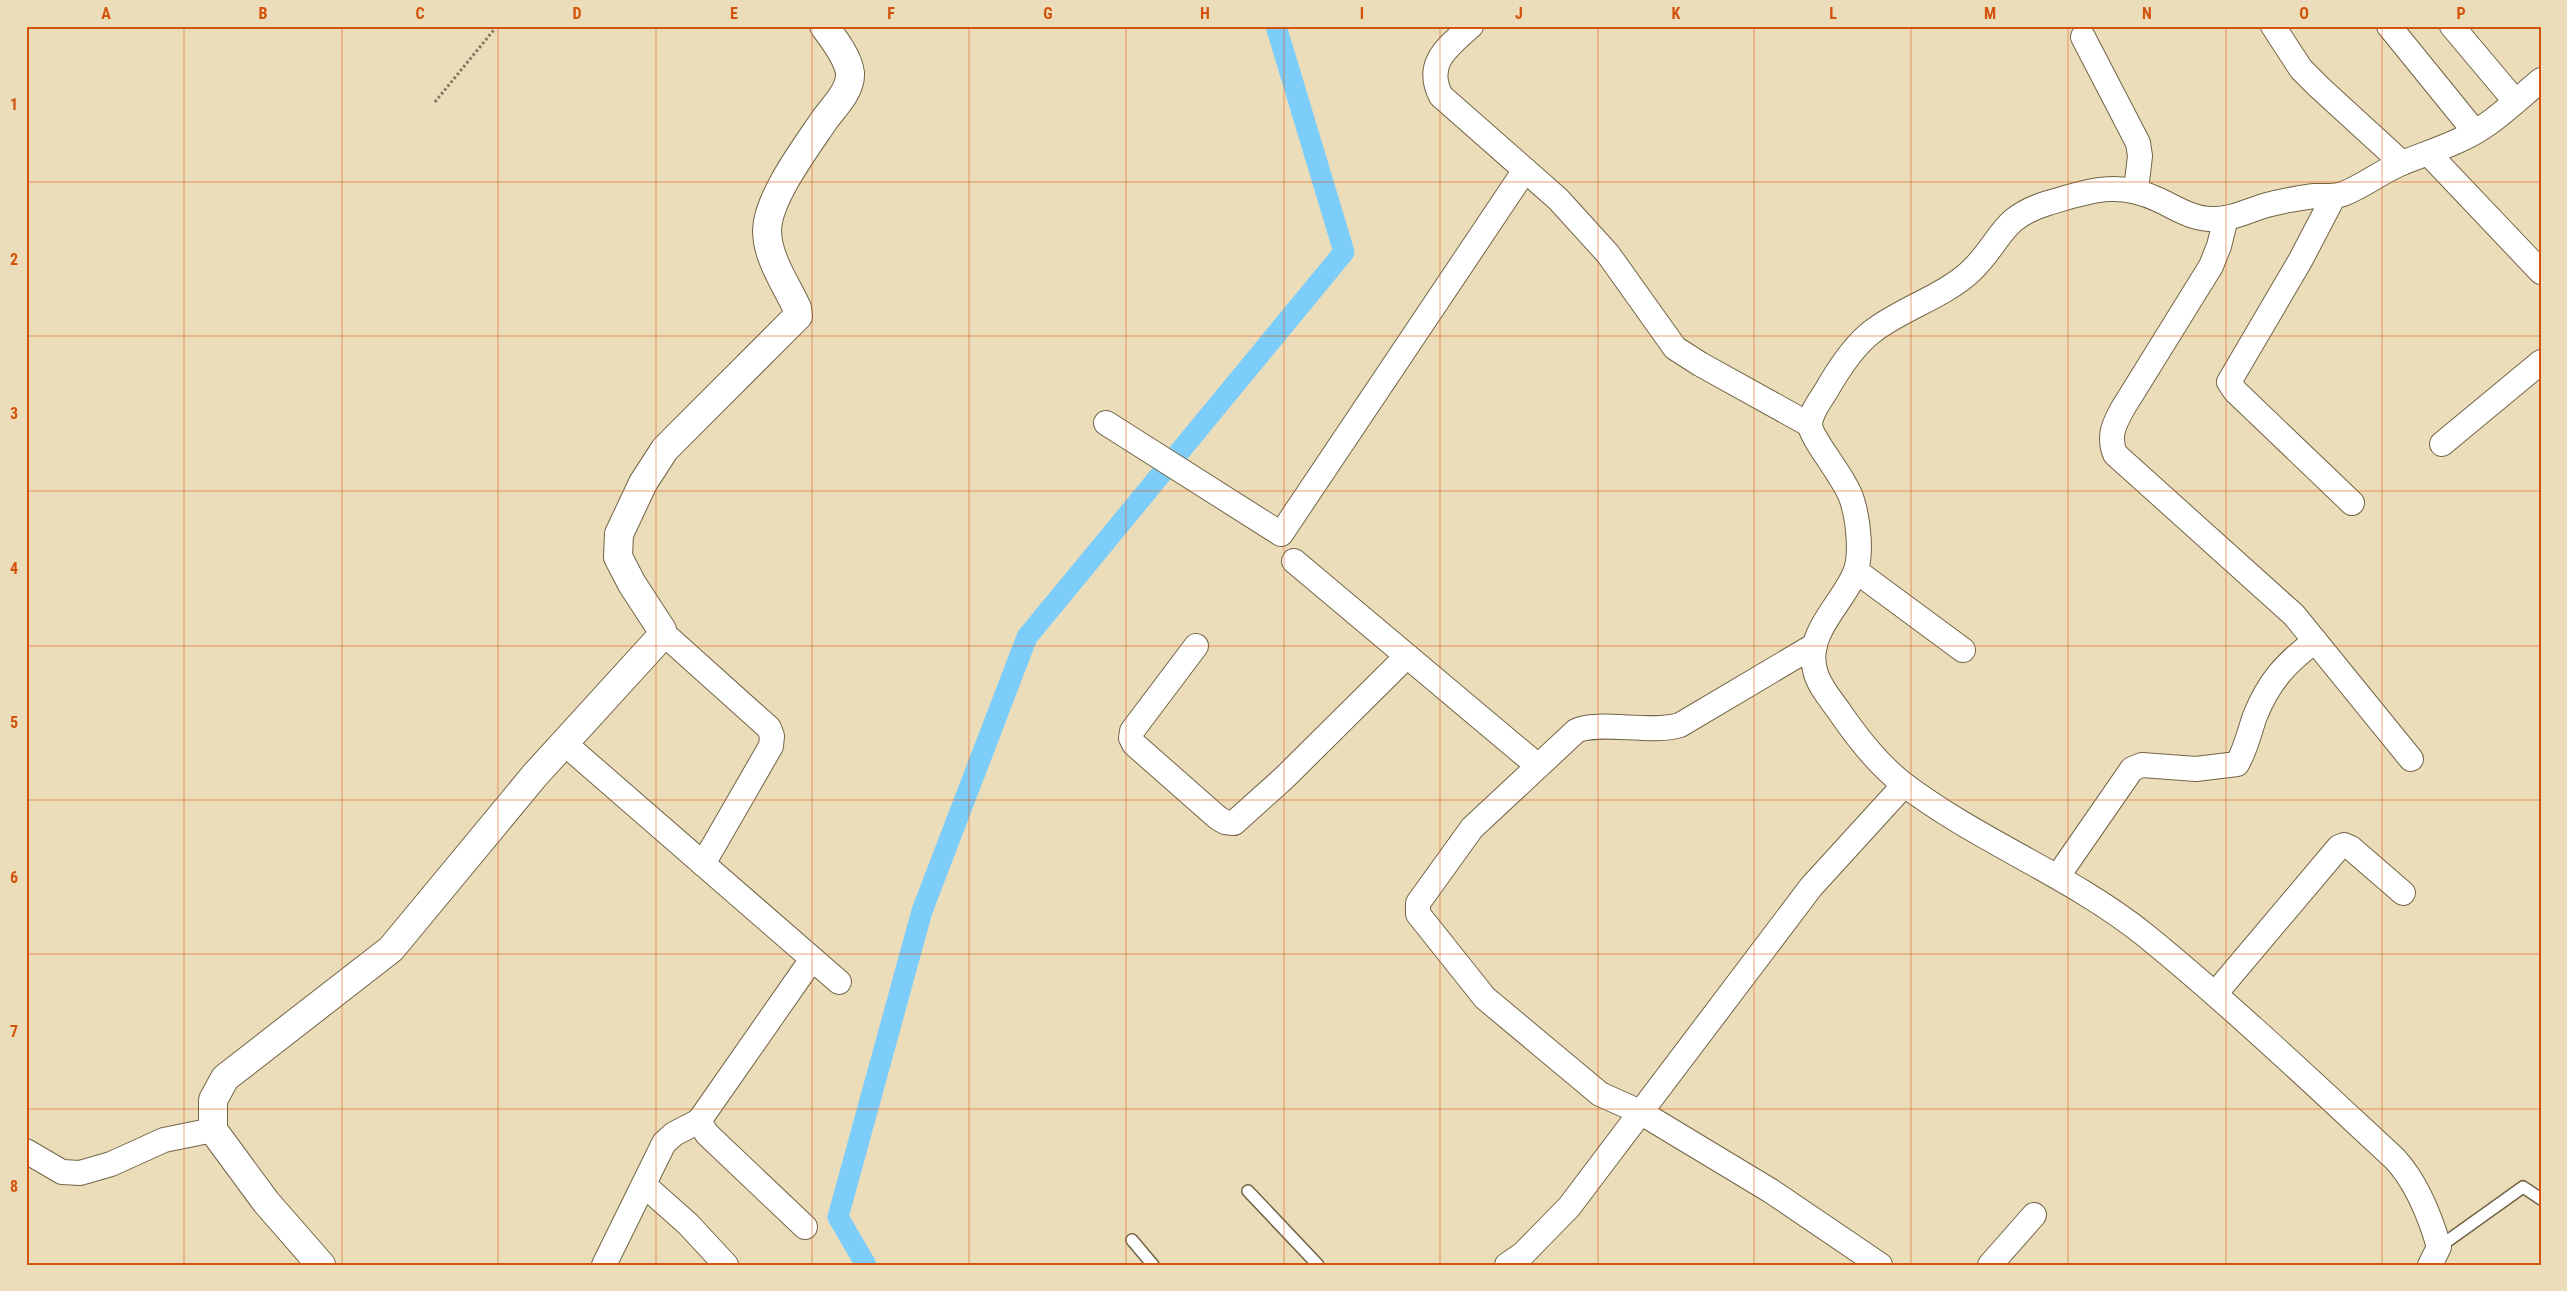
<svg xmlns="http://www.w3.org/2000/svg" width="2567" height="1291" font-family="'Roboto Condensed',sans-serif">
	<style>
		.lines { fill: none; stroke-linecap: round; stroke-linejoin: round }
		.canal { stroke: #7ccdf9; stroke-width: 21 }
		.lane-casing { stroke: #726445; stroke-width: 14 }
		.street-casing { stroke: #726445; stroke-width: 26 }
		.secondary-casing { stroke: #726445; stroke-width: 30 }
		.path { stroke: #80755e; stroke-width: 3; stroke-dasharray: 2.5 2.5; stroke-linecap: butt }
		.lane { stroke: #fff; stroke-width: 11 }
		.street { stroke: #fff; stroke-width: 24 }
		.secondary { stroke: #fff; stroke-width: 28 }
		.grid { fill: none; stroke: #d4530c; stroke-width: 1; stroke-opacity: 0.55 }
		.neatline { fill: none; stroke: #d4530c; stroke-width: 2 }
		.grid-label { font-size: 16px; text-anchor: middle; font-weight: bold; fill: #d4530c }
	</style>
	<rect width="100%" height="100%" fill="#ecddba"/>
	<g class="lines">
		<!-- canal -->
		<polyline class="canal" points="866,1265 838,1217 922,911 1027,637 1344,252 1276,26"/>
		<defs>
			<g id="lane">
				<polyline points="1248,1191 1318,1265"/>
				<polyline points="1132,1240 1153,1265"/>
				<polyline points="2439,1247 2523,1187 2541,1199"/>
			</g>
			<g id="street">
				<path d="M1471,26C1448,47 1424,63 1441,96L1558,199L1608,254L1675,348L1700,364L1810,425"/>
				<polyline points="2273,26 2301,69 2319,87 2402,163"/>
				<polyline points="2389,26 2475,132"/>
				<polyline points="2452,26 2515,101"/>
				<polyline points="2083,37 2138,143 2140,156 2136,190"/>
				<polyline points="2429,154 2541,272"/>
				<polyline points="2334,196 2300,261 2229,382 2235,391 2352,503"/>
				<path d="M2226,218L2219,246L2211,266L2123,408C2114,424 2108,436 2115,454L2294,615L2411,759"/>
				<polyline points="1106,423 1281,534 1525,170"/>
				<polyline points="2442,444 2541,362"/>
				<polyline points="1294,561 1538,766"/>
				<polyline points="1856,571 1963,650"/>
				<polyline points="662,632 769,728 772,736 771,746 703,864"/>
				<path d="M1815,645L1680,725C1653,734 1596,720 1576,731L1472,828L1418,903V914L1485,998L1600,1094L1640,1112L1771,1191L1880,1265"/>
				<polyline points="1196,646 1132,731 1131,738 1134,744 1218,818 1225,822 1234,823 1284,778 1407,656"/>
				<polyline points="564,743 839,982"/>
				<path d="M2058,876L2132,769L2142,765L2196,769L2237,764C2246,749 2249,733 2255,716C2269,681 2286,663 2315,641"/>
				<polyline points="2215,994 2339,847 2344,845 2351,848 2403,893"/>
				<polyline points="26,1151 62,1172 80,1173 111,1164 164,1140 213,1130"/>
				<polyline points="644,1185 688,1224 726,1265"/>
				<polyline points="805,1227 707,1134 699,1121 812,959"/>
				<polyline points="604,1265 664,1143 674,1134 699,1121"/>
				<polyline points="1507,1265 1523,1254 1569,1207 1811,887 1904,785"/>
				<polyline points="1990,1265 2034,1215"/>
				<path d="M2430,1265L2439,1247C2430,1216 2417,1183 2395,1159C2313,1083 2232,1006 2145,935C2070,875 1978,841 1902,783C1878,764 1856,736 1839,711C1830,698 1818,685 1815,670C1805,634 1841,605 1854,575C1863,557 1858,519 1852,500C1846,479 1811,439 1810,425C1810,413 1820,401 1826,391C1838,370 1854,345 1873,331C1903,308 1943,297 1971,271C2003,240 1999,218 2048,203C2090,191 2117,180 2159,200C2176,208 2192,219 2212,219C2231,220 2249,210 2267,205C2282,201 2299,198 2314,196C2324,196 2333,197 2343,194C2364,186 2382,171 2402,163C2432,151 2463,142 2489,123C2507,110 2524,94 2541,80"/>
			</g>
			<path id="secondary" d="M321,1265L266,1202L213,1130V1100L225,1078L391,949L535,775L659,639L662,630L632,584L618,557L619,534L643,483L665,449L798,316L797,308C786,284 767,258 767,230C768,197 807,146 825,119C835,106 851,90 850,73C848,57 833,38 824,26"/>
		</defs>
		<!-- lane casing -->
		<use href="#lane" class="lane-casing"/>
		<!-- street casing -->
		<use href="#street" class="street-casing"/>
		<!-- secondary casing -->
		<use href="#secondary" class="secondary-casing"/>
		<!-- path -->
		<polyline class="path" points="435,102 497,26"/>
		<!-- lane -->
		<use href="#lane" class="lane"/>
		<!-- street -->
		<use href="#street" class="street"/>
		<!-- secondary -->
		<use href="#secondary" class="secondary"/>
	</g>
	<!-- grid -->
	<path class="grid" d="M184,26V1265M342,26V1265M498,26V1265M656,26V1265M812,26V1265M969,26V1265M1126,26V1265M1284,26V1265M1440,26V1265M1598,26V1265M1754,26V1265M1911,26V1265M2068,26V1265M2226,26V1265M2382,26V1265M26,182H2541M26,336H2541M26,491H2541M26,646H2541M26,800H2541M26,954H2541M26,1109H2541"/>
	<!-- border -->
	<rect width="2567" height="1291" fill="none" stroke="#ecddba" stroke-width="55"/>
	<rect x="28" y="28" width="2512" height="1236" class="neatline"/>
	<g class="grid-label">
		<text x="106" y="19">A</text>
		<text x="263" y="19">B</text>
		<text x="420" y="19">C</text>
		<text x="577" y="19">D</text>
		<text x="734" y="19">E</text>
		<text x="891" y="19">F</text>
		<text x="1048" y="19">G</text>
		<text x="1205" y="19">H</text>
		<text x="1362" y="19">I</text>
		<text x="1519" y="19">J</text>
		<text x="1676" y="19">K</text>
		<text x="1833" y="19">L</text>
		<text x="1990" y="19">M</text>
		<text x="2147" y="19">N</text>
		<text x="2304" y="19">O</text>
		<text x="2461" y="19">P</text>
		<text x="14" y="110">1</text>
		<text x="14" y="265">2</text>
		<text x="14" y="419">3</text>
		<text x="14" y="574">4</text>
		<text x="14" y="728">5</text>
		<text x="14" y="883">6</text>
		<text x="14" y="1037">7</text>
		<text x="14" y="1192">8</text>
	</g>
</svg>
